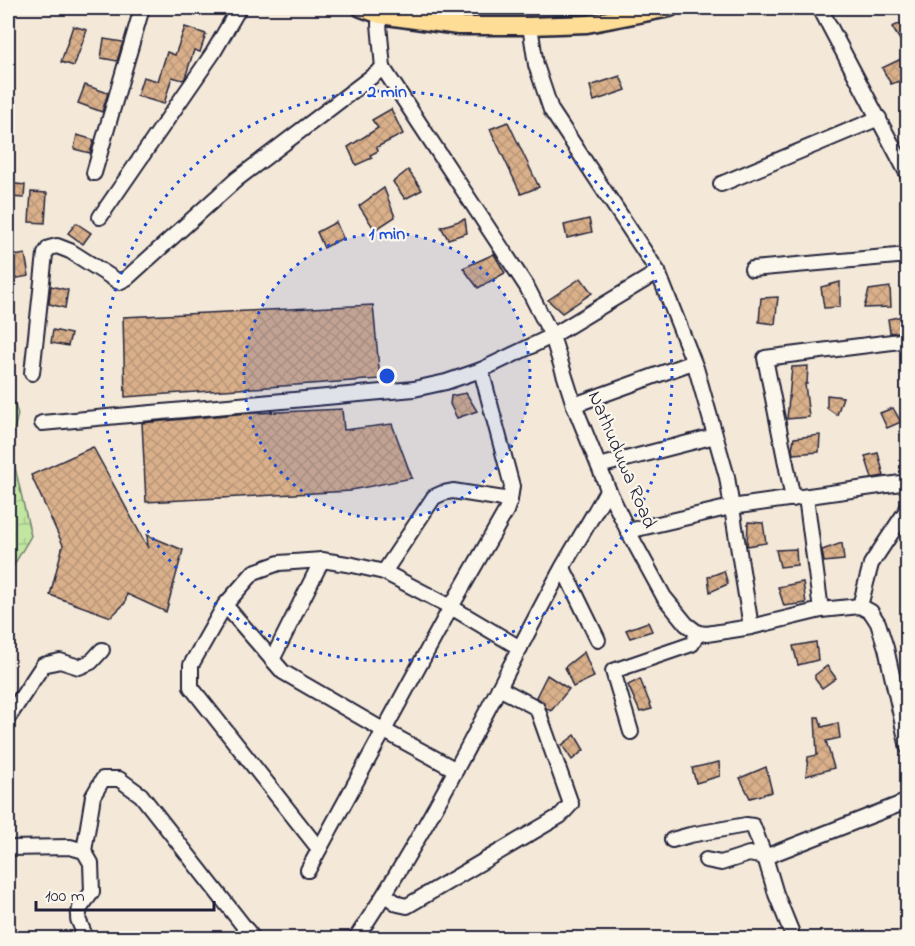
<svg xmlns="http://www.w3.org/2000/svg" width="915" height="946" font-family="'Indie Flower',sans-serif">
	<style>
		.wetland { fill: url(#wetland-marsh); stroke: #72846e; stroke-width: 1.5 }
		.building { fill: url(#building-cross-hatch); stroke: #22223b; stroke-width: 1.5 }
		.lines { fill: none; stroke-linecap: round; stroke-linejoin: round }
		.minor-casing { stroke: #22223b; stroke-width: 18 }
		.major-casing { stroke: #22223b; stroke-width: 21 }
		.minor { stroke: #fbf7ec; stroke-width: 14 }
		.major { stroke: #fedd96; stroke-width: 16 }
		.ring { fill: none; stroke: #1d4ed8; stroke-width: 3; stroke-dasharray: 3 6 }
		.labels { text-anchor: middle; dominant-baseline: central; stroke-width: 4.5; stroke-linejoin: round; paint-order: stroke }
		.street-label { font-size: 20px; fill: #22223b; stroke: #fbf7ec }
		.centre { fill: #1d4ed8; stroke: #fbf7ec; stroke-width: 3 }
		.ring-label { font-size: 18px; text-anchor: middle; font-weight: bold; fill: #1d4ed8; stroke: #fbf7ec; stroke-width: 4.5; stroke-linejoin: round; paint-order: stroke }
	</style>
	<defs>
		<pattern id="wetland-marsh" width="20" height="14" patternUnits="userSpaceOnUse" patternTransform="scale(1.5)"><rect width="20" height="14" fill="#c1e6a1"/><path d="M1 5h8M5 5V1M11 12h8M15 12V8" fill="none" stroke="#a6c58c"/></pattern>
		<pattern id="building-cross-hatch" width="8" height="8" patternUnits="userSpaceOnUse" patternTransform="scale(1.5)"><rect width="8" height="8" fill="#d9b08a"/><path d="M0 0l8 8M0 8l8-8" fill="none" stroke="#ba9778"/></pattern>
	</defs>
	<rect width="100%" height="100%" fill="#f4e9d8"/>
	<filter id="ink" filterUnits="userSpaceOnUse"><feTurbulence type="fractalNoise" baseFrequency=".0167" numOctaves="2"/><feDisplacementMap in="SourceGraphic" scale="12" xChannelSelector="R" yChannelSelector="G"/><feConvolveMatrix kernelMatrix="1 2 1 2 8 2 1 2 1" color-interpolation-filters="sRGB"/></filter>
	<g filter="url(#ink)">
		<!-- wetland -->
		<polygon class="wetland" points="8,385 18,414 10,446 31,536 8,575"/>
		<!-- building -->
		<g class="building">
			<polygon points="908,20 908,53 892,27"/>
			<polygon points="73,26 87,30 74,66 61,62"/>
			<polygon points="185,27 206,34 200,52 194,50 185,78 183,80 172,77 164,104 137,96 143,77 158,81 167,52 175,55"/>
			<polygon points="104,39 123,42 117,61 101,58"/>
			<polygon points="901,59 908,69 908,78 891,84 882,68"/>
			<polygon points="620,76 626,90 594,101 590,86"/>
			<polygon points="85,85 108,93 102,112 78,103"/>
			<polygon points="391,109 403,134 377,147 378,151 370,155 372,158 356,165 348,147 378,128 372,120"/>
			<polygon points="508,122 539,187 521,194 490,129"/>
			<polygon points="77,135 94,140 90,153 74,149"/>
			<polygon points="408,170 422,190 405,199 393,182"/>
			<polygon points="8,183 25,185 24,198 8,197"/>
			<polygon points="384,188 395,217 375,230 359,206"/>
			<polygon points="31,192 47,193 45,223 29,222"/>
			<polygon points="465,219 467,233 448,239 441,227"/>
			<polygon points="589,219 592,232 567,238 564,225"/>
			<polygon points="336,222 343,238 324,248 317,232"/>
			<polygon points="76,223 91,233 83,244 68,233"/>
			<polygon points="25,254 29,276 13,279 8,257"/>
			<polygon points="494,254 505,273 478,288 463,268"/>
			<polygon points="581,278 592,293 562,313 548,300"/>
			<polygon points="840,282 840,307 824,308 821,287"/>
			<polygon points="51,286 68,290 65,308 49,304"/>
			<polygon points="890,287 891,307 864,308 869,290"/>
			<polygon points="778,297 775,324 759,322 761,298"/>
			<polygon points="373,305 380,379 125,397 123,317"/>
			<polygon points="908,315 908,331 890,333 888,319"/>
			<polygon points="53,330 71,334 68,346 51,343"/>
			<polygon points="808,366 807,384 805,384 809,417 787,419 792,367"/>
			<polygon points="466,393 477,411 457,418 450,404 451,396"/>
			<polygon points="827,395 843,397 837,415 827,408"/>
			<polygon points="893,408 901,422 887,428 880,413"/>
			<polygon points="342,409 344,430 392,424 412,478 351,490 351,491 146,502 142,423 237,414"/>
			<polygon points="820,435 819,452 793,454 792,448 794,438"/>
			<polygon points="93,447 148,548 147,535 183,550 166,612 127,594 125,603 111,617 50,595 63,545 31,475"/>
			<polygon points="878,453 884,476 872,478 865,456"/>
			<polygon points="748,522 763,523 766,543 747,546"/>
			<polygon points="842,543 844,560 824,562 822,550"/>
			<polygon points="796,549 797,565 780,567 776,550"/>
			<polygon points="724,571 728,584 710,592 708,577"/>
			<polygon points="803,582 806,603 784,606 778,587"/>
			<polygon points="648,622 652,631 630,638 626,630"/>
			<polygon points="816,642 818,660 798,665 793,646"/>
			<polygon points="584,652 594,677 573,687 565,667"/>
			<polygon points="827,666 836,678 822,688 815,679 815,675"/>
			<polygon points="547,675 569,689 551,711 546,708 542,701 536,697"/>
			<polygon points="640,679 652,709 640,712 628,685"/>
			<polygon points="815,717 819,717 822,727 838,723 840,738 826,741 834,768 806,776 808,757 817,755"/>
			<polygon points="575,735 584,750 572,760 562,745"/>
			<polygon points="719,762 720,776 696,783 692,768"/>
			<polygon points="766,767 772,792 750,798 740,778"/>
		</g>
		<g class="lines">
			<defs>
				<g id="minor">
					<polyline points="820,8 908,175"/>
					<polyline points="380,15 379,24 383,68 527,287 552,336 574,405 608,489 628,531 664,597 686,624 698,633 707,634 751,627 821,610 860,606 871,612 878,623 886,648 908,748"/>
					<polyline points="530,26 536,65 551,110 658,272 696,368 727,477 751,627"/>
					<polyline points="94,173 142,8"/>
					<polyline points="721,184 879,118"/>
					<polyline points="100,217 213,53 239,8"/>
					<polyline points="752,269 908,255"/>
					<polyline points="32,373 45,254 49,248 57,246 70,251 119,282 127,278 237,179 383,68"/>
					<polyline points="574,405 693,362"/>
					<polyline points="42,423 414,389 446,382 481,370 552,336 658,272"/>
					<polyline points="599,466 715,436"/>
					<polyline points="806,497 821,610"/>
					<polyline points="793,499 765,358 908,340"/>
					<polyline points="628,531 731,507 908,482"/>
					<polyline points="563,568 598,640"/>
					<polyline points="384,572 434,497 443,493 453,491 510,500"/>
					<polyline points="225,605 283,672 383,730 456,770"/>
					<polyline points="860,606 871,564 908,508"/>
					<polyline points="272,660 322,560"/>
					<polyline points="8,718 43,665 60,661 79,667 91,662 102,650"/>
					<polyline points="631,732 613,671 692,644 698,633"/>
					<polyline points="672,840 690,835 746,825 753,826 765,857 776,894 791,931"/>
					<polyline points="8,848 70,847 84,851 91,863 92,892 80,908 78,919 86,938"/>
					<polyline points="319,849 191,687 191,665 225,605 254,572 279,563 322,560 353,565 384,572 451,607 520,648"/>
					<polyline points="84,851 93,796 103,779 119,779 141,795 253,938"/>
					<polyline points="706,860 721,863 749,854 765,857 908,801"/>
					<polyline points="308,870 451,607 506,511 510,500 512,486 481,370"/>
					<polyline points="385,895 398,904 407,906 560,816 571,804 537,708 499,688"/>
					<path d="M356,938C435,821 495,692 562,568C577,542 593,516 608,489"/>
				</g>
				<polyline id="major" points="361,8 380,15 458,26 530,26 587,24 670,8"/>
			</defs>
			<!-- minor casing -->
			<use href="#minor" class="minor-casing"/>
			<!-- major casing -->
			<use href="#major" class="major-casing"/>
			<!-- minor -->
			<use href="#minor" class="minor"/>
			<!-- major -->
			<use href="#major" class="major"/>
		</g>
	</g>
	<!-- distance rings -->
	<circle cx="387" cy="376" r="143" fill="#1d4ed8" fill-opacity=".12"/>
	<g class="ring">
		<circle cx="387" cy="376" r="143"/>
		<circle cx="387" cy="376" r="285"/>
	</g>
	<g class="labels">
		<!-- street labels -->
		<g class="street-label">
			<text transform="translate(621 460) rotate(67)">Nathuduwa Road</text>
		</g>
	</g>
	<circle cx="387" cy="376" r="9" class="centre"/>
	<g class="ring-label">
		<text x="387" y="97">2 min</text>
		<text x="387" y="239">1 min</text>
	</g>
	<!-- margin -->
	<rect width="915" height="946" fill="none" stroke="#fbf7ec" stroke-width="30"/>
	<rect x="15" y="15" width="885" height="916" fill="none" stroke="#22223b" stroke-width="2" filter="url(#ink)"/>
	<!-- scale -->
	<path d="M36 901v9h178v-9" fill="none" stroke="#22223b" stroke-width="3"/>
	<text x="45" y="901" font-size="18" fill="#22223b" stroke="#fbf7ec" stroke-width="4.5" paint-order="stroke">100 m</text>
</svg>
